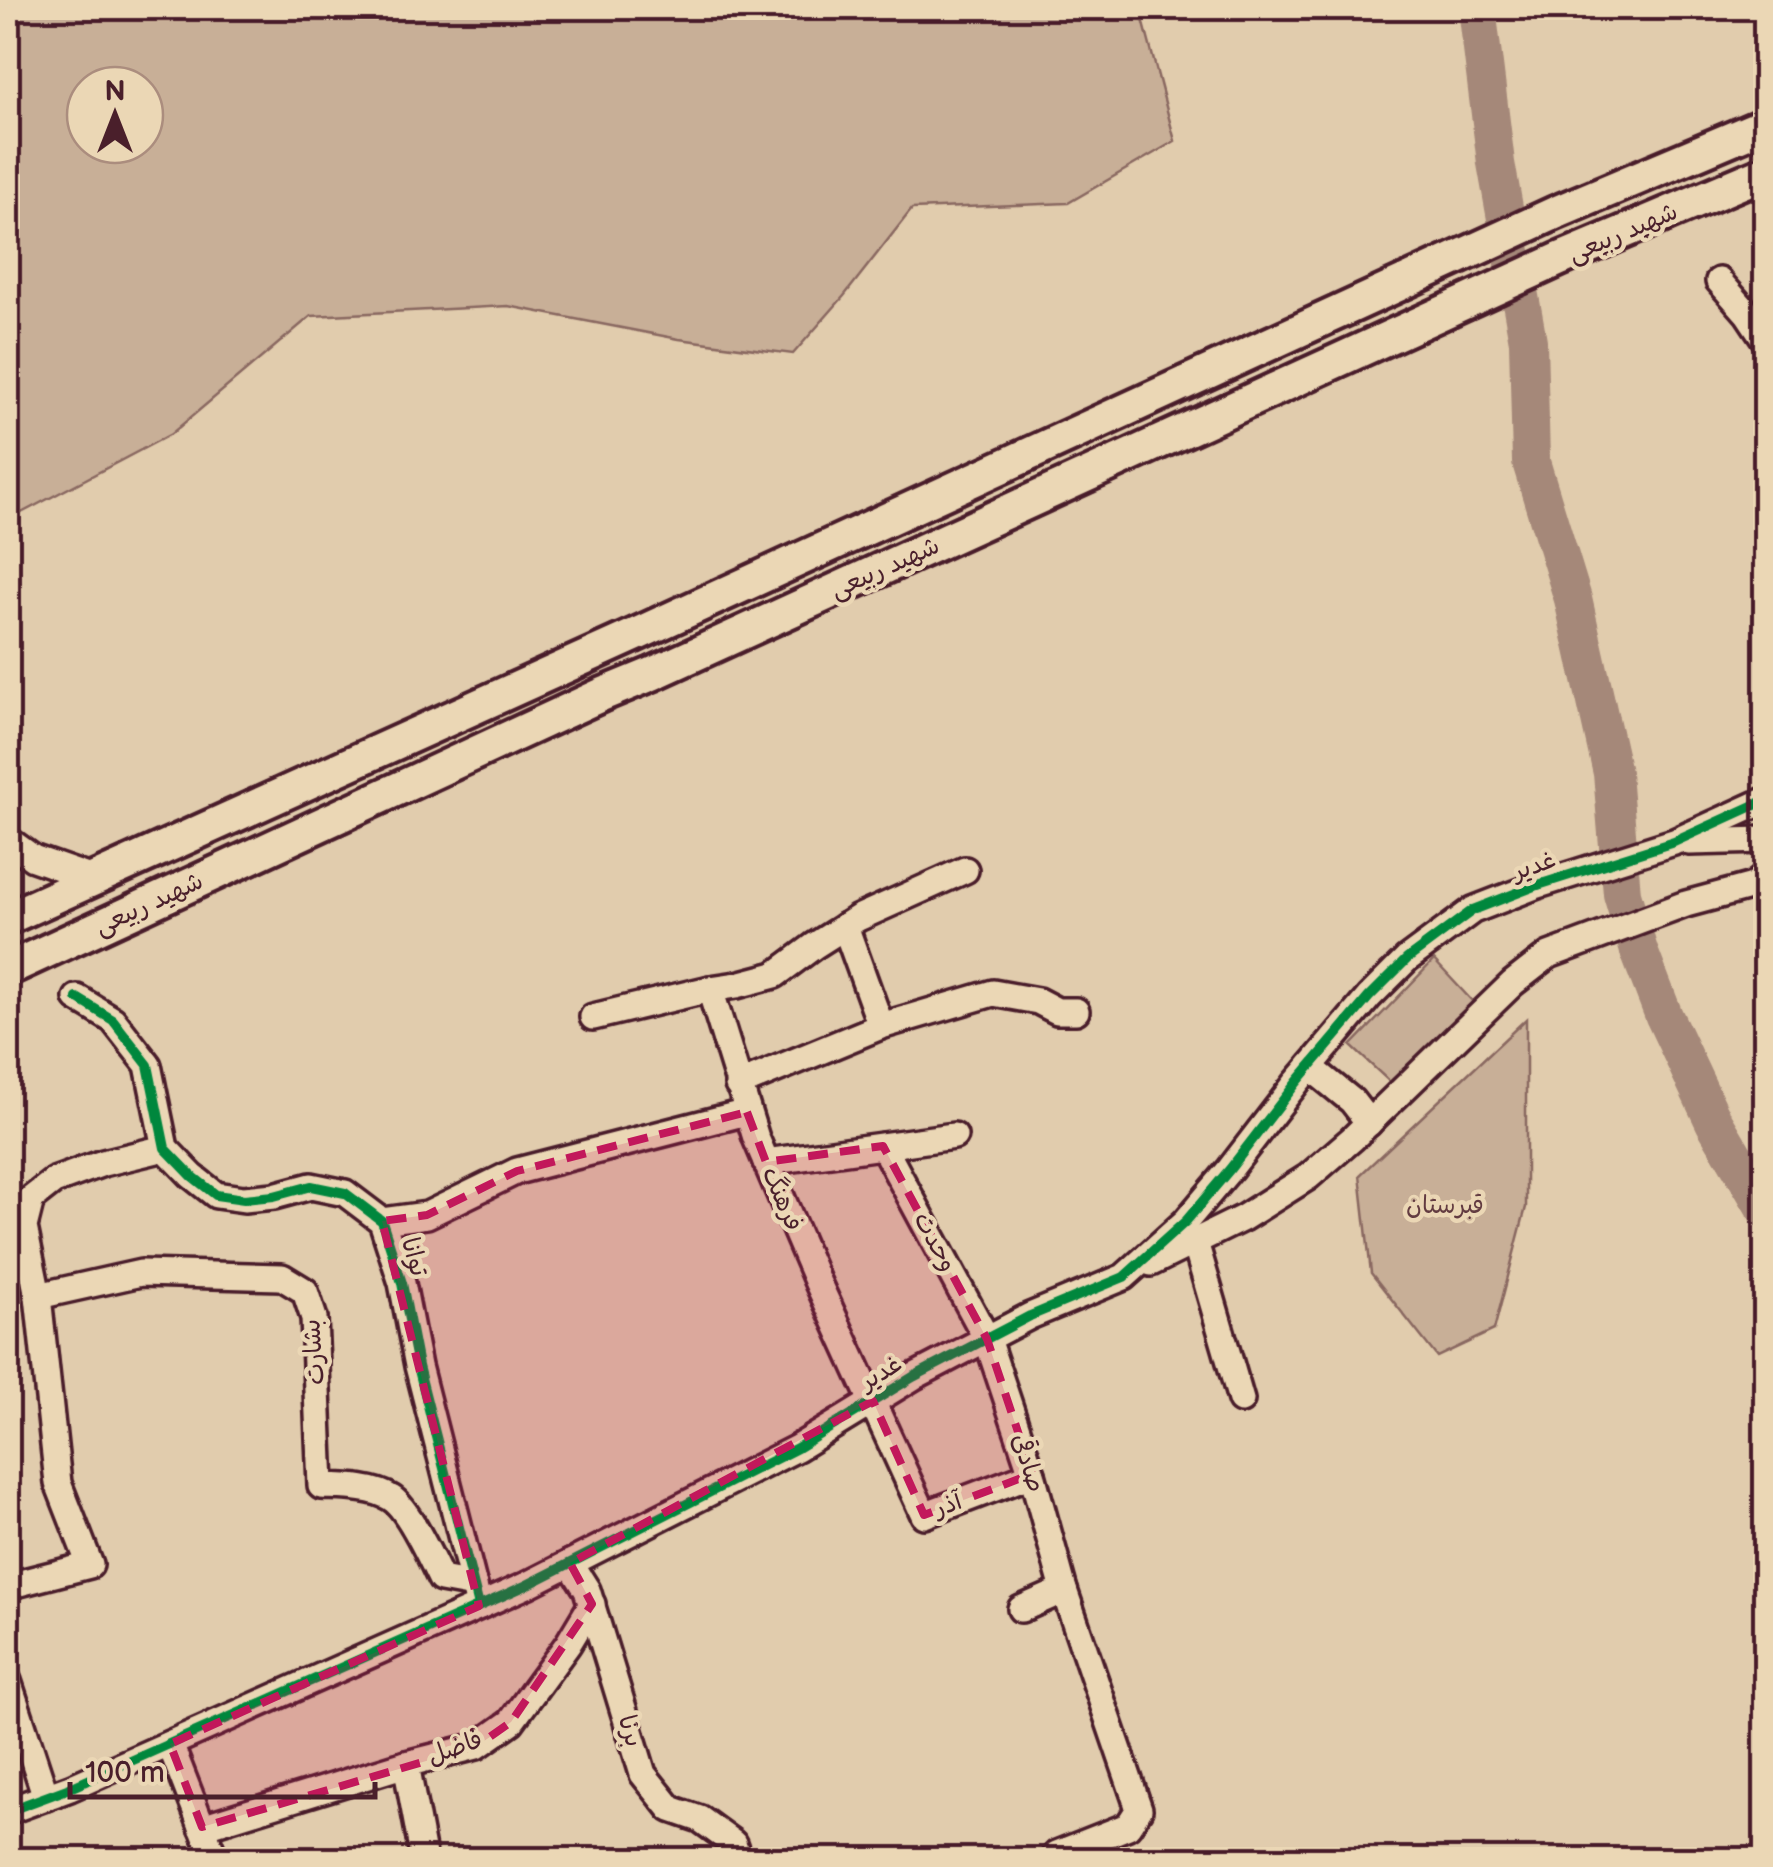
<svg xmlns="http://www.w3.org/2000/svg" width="1773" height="1867" font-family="'Balsamiq Sans','Playpen Sans Arabic',sans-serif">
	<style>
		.green { fill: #c8af97; stroke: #896761; stroke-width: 2.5; fill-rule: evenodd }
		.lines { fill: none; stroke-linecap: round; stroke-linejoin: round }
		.river { stroke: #a58879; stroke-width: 38 }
		.minor-casing { stroke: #4a1f2b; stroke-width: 32 }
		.major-casing { stroke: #4a1f2b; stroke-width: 40 }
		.minor { stroke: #ebd7b5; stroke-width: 25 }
		.major { stroke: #ebd7b5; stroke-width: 32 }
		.cycleway-casing { stroke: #ebd7b5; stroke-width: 16 }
		.cycleway { stroke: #00873e; stroke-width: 10 }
		.marked { fill: #c2185b; fill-opacity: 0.2; stroke: #c2185b; stroke-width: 8; stroke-dasharray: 20 12; stroke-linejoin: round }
		.labels { text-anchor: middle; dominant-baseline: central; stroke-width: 9; stroke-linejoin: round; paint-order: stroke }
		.street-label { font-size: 25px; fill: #4a1f2b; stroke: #ebd7b5 }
		.park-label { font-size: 25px; fill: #633c41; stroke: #ebd7b5 }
	</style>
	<rect width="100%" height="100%" fill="#e1ccad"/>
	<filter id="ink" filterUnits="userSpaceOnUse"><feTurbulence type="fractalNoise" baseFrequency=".01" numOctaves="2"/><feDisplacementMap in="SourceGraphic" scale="20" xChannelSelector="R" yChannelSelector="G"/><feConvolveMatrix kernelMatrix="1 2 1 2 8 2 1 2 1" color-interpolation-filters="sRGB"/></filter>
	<g filter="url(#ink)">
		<!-- green -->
		<g class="green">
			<path d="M8,8H1140L1175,141L1068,203L912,209L844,296L793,354L679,339L508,306L311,316L171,434L8,520ZM85,85H145V145H85Z"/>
			<polygon points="1434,960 1473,1002 1393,1085 1351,1046"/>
			<polygon points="1526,1019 1526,1207 1494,1330 1437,1357 1371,1273 1360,1175"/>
		</g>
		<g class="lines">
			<!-- river -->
			<polyline class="river" points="1477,8 1496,163 1528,341 1531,462 1573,599 1612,773 1622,894 1639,951 1664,1016 1714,1122 1766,1210"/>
			<defs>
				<g id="minor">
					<polyline points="1719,281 1748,314 1766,341"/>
					<polyline points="8,840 33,858 93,879"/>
					<polyline points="1689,842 1766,840"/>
					<polyline points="845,926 881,1026"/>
					<polyline points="710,989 756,1138 818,1283 924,1515 1032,1474"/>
					<polyline points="77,998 113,1020 148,1065 165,1148 192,1176 216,1195 244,1199 274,1196 311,1186 345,1193 382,1221 402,1283 418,1366 479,1606"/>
					<polyline points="593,1017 710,989 737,985 775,975 814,946 858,918 965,870"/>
					<polyline points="1310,1067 1352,1101 1369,1123"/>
					<polyline points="738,1085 881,1026 993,993 1038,1001 1057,1011 1076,1011"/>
					<polyline points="883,1146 987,1339 1032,1474 1064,1590 1139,1809 1128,1826 1057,1854 1052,1860"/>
					<polyline points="766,1162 954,1136"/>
					<polyline points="382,1221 427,1215 517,1171 747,1112"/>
					<polyline points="1195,1242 1241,1400"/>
					<polyline points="1151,1263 1243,1218 1308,1177 1352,1139 1513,983 1549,955 1686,904 1753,886 1766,876"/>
					<path d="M38,1296L141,1273L282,1277L305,1291L314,1318L321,1486C342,1487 372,1486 391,1498C407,1507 432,1560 441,1579L474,1585"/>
					<polyline points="570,1563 587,1590 643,1774 671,1809 700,1819 733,1843 739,1860"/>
					<polyline points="8,1586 90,1565 58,1483 38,1296 24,1227 31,1199 54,1181 103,1163 165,1148"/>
					<polyline points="1021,1609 1064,1590"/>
					<polyline points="8,1681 46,1797"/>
					<polyline points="170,1744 215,1860"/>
					<polyline points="406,1764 424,1860"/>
					<polyline points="8,1811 70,1788 527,1585 797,1448 913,1377 1030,1316 1124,1277 1186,1221 1230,1169 1297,1082 1369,997 1407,959 1473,910 1535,886 1674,842 1766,800"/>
					<polyline points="202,1827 406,1764 477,1746 511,1722 568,1644 592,1604"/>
				</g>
				<g id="major">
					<polyline points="8,918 637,634 1555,213 1766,124"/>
					<polyline points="8,969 601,695 652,674 1560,259 1766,172"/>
				</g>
			</defs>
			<!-- minor casing -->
			<use href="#minor" class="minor-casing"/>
			<!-- major casing -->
			<use href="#major" class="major-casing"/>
			<!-- minor -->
			<use href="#minor" class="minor"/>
			<!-- major -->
			<use href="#major" class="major"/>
			<defs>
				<g id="cycleway">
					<polyline points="77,998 113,1020 148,1065 165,1148 192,1176 216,1195 244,1199 274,1196 311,1186 345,1193 382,1221 402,1283 418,1366 479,1606"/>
					<polyline points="8,1811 70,1788 527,1585 797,1448 913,1377 1030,1316 1124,1277 1186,1221 1230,1169 1297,1082 1369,997 1407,959 1473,910 1535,886 1674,842 1766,800"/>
				</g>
			</defs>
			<!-- cycleway casing -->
			<use href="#cycleway" class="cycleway-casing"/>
			<!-- cycleway -->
			<use href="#cycleway" class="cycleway"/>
		</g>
	</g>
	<!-- marked area -->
	<path class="marked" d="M747,1112L766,1162L883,1146L987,1339L1032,1474L924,1515L873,1401L570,1563L592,1604L511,1722L477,1746L202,1827L170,1744L479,1606L382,1221L427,1215L517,1171Z"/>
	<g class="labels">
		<!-- street labels -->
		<g class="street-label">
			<text transform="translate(1623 233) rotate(-23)">شهید ربیعی</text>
			<text transform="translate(885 568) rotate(-24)">شهید ربیعی</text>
			<text transform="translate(1534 866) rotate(-19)">غدیر</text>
			<text transform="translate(149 904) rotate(-25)">شهید ربیعی</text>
			<text transform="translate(782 1199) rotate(67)">فرهنگ</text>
			<text transform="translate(935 1242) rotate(62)">وحدت</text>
			<text transform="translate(414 1257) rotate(74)">توانا</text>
			<text transform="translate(314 1352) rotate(-94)">بشارت</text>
			<text transform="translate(881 1373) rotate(-31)">غدیر</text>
			<text transform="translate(1028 1463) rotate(73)">صادقی</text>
			<text transform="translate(948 1505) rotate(-20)">آذر</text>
			<text transform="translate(630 1731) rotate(73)">برنا</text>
			<text transform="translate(455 1748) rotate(-19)">فاضل</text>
		</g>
		<!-- park labels -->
		<g class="park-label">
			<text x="1445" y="1205">قبرستان</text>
		</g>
	</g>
	<!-- margin -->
	<rect width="1773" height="1867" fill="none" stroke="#ebd7b5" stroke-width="40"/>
	<rect x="20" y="20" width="1733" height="1827" fill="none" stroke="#4a1f2b" stroke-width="4" filter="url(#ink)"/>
	<!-- north arrow -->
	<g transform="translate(115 115)"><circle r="48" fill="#ebd7b5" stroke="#ab8d7e" stroke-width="2.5"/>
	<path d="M0-8L18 38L0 25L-18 38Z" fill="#4a1f2b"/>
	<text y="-15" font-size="28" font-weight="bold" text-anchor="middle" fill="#4a1f2b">N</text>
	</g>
	<!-- scale -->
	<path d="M70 1782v15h305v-15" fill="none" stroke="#4a1f2b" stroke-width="5"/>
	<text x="85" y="1782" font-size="30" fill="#4a1f2b" stroke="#ebd7b5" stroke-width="8" paint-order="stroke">100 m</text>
</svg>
